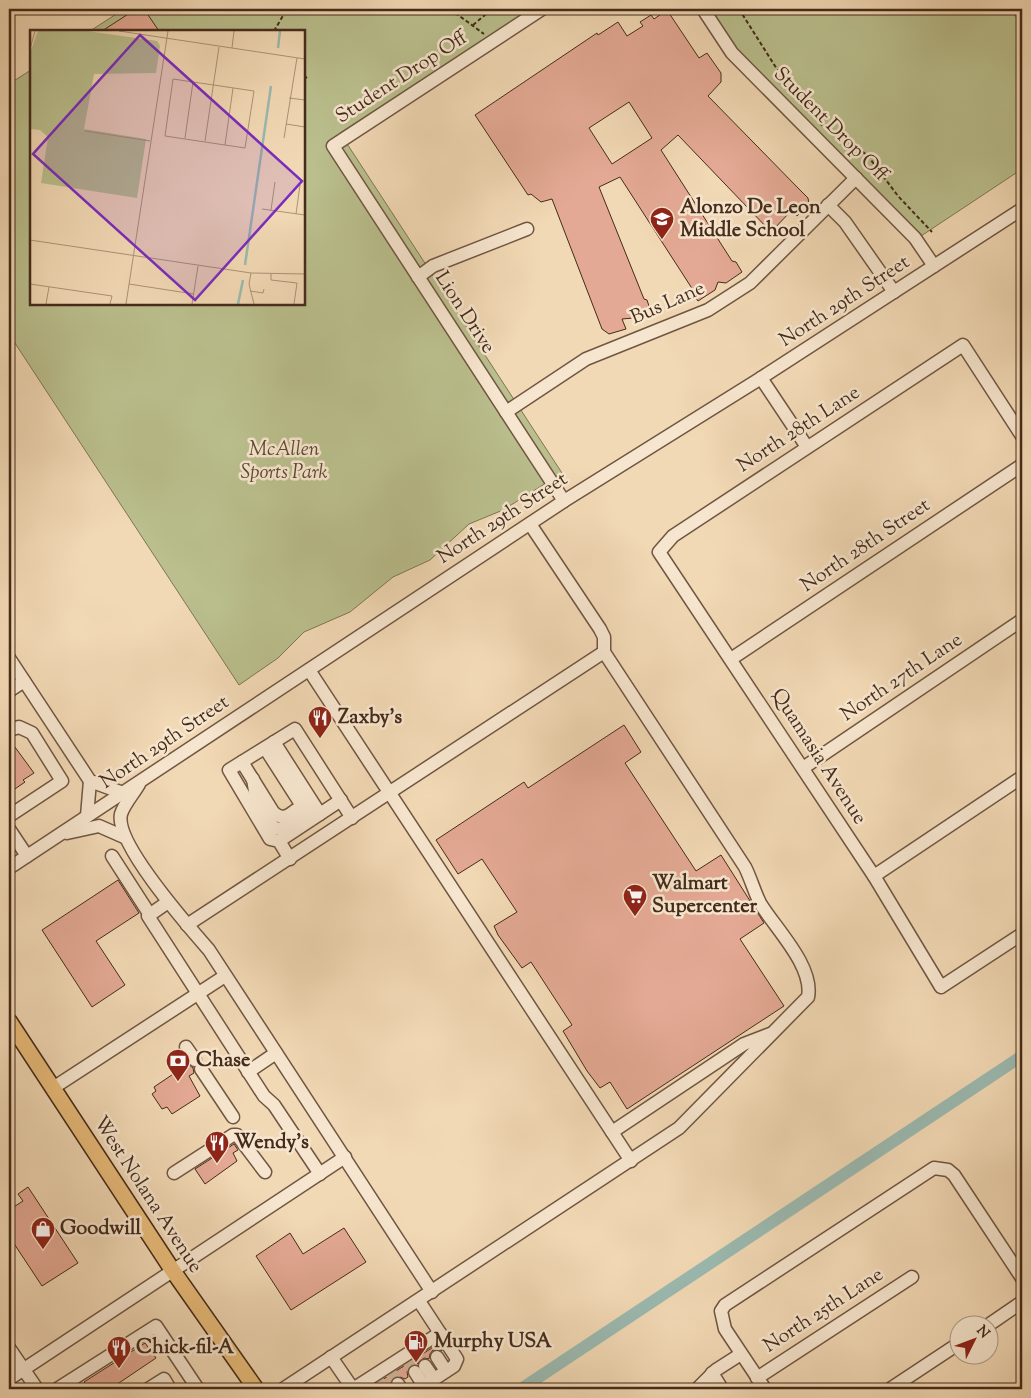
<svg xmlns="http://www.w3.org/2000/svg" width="1031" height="1398" font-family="'Sorts Mill Goudy',serif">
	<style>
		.green { fill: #babf8d; stroke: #7f7554 }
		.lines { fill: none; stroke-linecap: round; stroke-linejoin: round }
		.canal { stroke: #9bbab1; stroke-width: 12 }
		.building { fill: #e4a994; stroke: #442b1b; fill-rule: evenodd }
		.minor-tunnel { stroke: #cfb696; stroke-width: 12; stroke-dasharray: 12 6; stroke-linecap: butt }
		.minor-casing { stroke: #705642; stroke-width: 15 }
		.major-casing { stroke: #442b1b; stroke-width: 18 }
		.path { stroke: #442b1b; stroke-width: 2; stroke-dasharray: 4 2.5; stroke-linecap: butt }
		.minor { stroke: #f7e6cf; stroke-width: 12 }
		.major { stroke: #e9bc7a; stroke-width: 15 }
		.labels { text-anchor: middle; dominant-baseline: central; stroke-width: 5; stroke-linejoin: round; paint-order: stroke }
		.street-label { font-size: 20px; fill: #442b1b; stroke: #f7e6cf }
		.poi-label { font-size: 20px; font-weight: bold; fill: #442b1b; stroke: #f7e6cf; text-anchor: start }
		.park-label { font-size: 20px; font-style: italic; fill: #5c4932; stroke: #f7e6cf }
		.inset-river { fill: none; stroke: #9bbab1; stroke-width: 2.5 }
		.inset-road { fill: none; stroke: #ac9377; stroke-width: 1 }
		.view { fill: #7b2cbf; fill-opacity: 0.15; stroke: #7b2cbf; stroke-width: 2.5 }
		.inset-edge { fill: none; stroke: #442b1b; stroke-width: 2.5 }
	</style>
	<rect width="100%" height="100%" fill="#f2d9b5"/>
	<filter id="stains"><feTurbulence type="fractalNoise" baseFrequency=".004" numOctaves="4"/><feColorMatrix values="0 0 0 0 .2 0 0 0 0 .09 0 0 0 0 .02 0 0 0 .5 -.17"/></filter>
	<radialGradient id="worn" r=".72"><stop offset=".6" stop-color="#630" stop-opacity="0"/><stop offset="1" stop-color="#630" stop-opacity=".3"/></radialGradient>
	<!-- green -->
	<g class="green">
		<polygon points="124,9 530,9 340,133 562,473 503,510 469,524 430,560 393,577 350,612 304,632 278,658 239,685 9,334 9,84 31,70 31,304 304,304 304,31 90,31"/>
		<polygon points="709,9 1011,9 1022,26 1022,169 921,236 737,50"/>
	</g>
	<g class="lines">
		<!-- canal -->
		<polyline class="canal" points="521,1389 1022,1056"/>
	</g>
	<!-- building -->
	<g class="building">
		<polygon points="136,9 144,9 159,31 102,31"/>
		<path d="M667,10L699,58L707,53L721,73V82L708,96L800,190L808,198L809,204L797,216L791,211L771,232L678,135L661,150L732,261L736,262L742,272L726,283L718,282L715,290L698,301L691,291L693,290L620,177L599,187L644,299L647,300L650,309L633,318L622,319L626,329L609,334L602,329L552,199L541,202L531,194L528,195L475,115L597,33L598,35L618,22L627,36L643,26L640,22L651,15L654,19ZM629,102L652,138L612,164L589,128Z"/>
		<polygon points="624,725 641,752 625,763 696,871 721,855 764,923 740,939 784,1006 627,1109 610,1082 600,1088 587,1071 563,1031 572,1025 531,962 522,968 498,935 494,926 517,912 482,859 458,874 436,840 524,782 528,788"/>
		<polygon points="9,739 34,773 23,780 25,782 9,793"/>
		<polygon points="118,880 139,913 96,941 125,985 92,1007 42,930"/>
		<polygon points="188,1064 193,1068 194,1073 189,1076 200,1096 172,1114 167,1107 162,1109 152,1094 156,1091 154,1087"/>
		<polygon points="234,1144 238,1150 233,1153 237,1161 205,1184 195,1169"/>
		<polygon points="28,1187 78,1263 42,1286 9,1236 9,1210 23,1201 18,1194"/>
		<polygon points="344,1228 366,1262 291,1310 256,1256 290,1233 303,1254"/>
		<polygon points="145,1343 156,1358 110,1389 90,1389 84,1382"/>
		<polygon points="438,1344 442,1351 433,1350 430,1354 429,1359 424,1358 417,1364 410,1365 407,1372 408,1377 405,1379 398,1376 393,1377 390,1389 368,1389"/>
	</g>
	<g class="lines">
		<!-- minor-tunnel -->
		<g class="minor-tunnel">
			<polyline points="408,1361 415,1372"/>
			<polyline points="391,1373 398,1384"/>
			<polyline points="378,1381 384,1389"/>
			<polyline points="366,1389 367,1389"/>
		</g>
		<defs>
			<g id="minor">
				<polyline points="542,9 333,146 564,501"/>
				<polyline points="703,9 732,53 915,238 934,266"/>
				<polyline points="828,205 845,222 894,292"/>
				<polyline points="418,277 433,266 527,229"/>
				<polyline points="761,378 807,447"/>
				<polyline points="506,412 586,359 708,310 750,283 856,178"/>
				<polyline points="1022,436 963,345 673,536 659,552 874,876 941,987 1022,934"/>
				<polyline points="9,658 90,781 123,793"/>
				<polyline points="731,659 1022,465"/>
				<polyline points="309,670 631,1161"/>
				<polyline points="9,691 24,681"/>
				<polyline points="9,730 19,727 32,733 62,781 9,816"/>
				<polyline points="274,742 320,814"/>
				<path d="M242,762L273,812C282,820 287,817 296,810"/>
				<polyline points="803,768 1022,620"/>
				<polyline points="253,779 257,803 274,828 281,829 306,812 265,748"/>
				<path d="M139,784C134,793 124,804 121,814C114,842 189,927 209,950L432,1292"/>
				<polyline points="87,816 90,781"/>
				<polyline points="9,829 27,856"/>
				<polyline points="67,833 99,826 124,837"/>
				<polyline points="279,841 341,800"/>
				<polyline points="112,856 150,915"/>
				<polyline points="290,859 279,841 270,839 229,770 295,729 352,818"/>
				<polyline points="9,868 564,501 761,378 1022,209"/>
				<polyline points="874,876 1022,777"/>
				<polyline points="168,902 148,916 264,1096 274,1105 320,1174"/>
				<polyline points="187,925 604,652"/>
				<polyline points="186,1047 195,1060"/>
				<polyline points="201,1069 233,1117"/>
				<polyline points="248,1072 276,1053"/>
				<polyline points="53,1088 225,976"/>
				<polyline points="612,1132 744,1044 770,1034"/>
				<polyline points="174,1173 233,1135 237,1135 265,1172"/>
				<polyline points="987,1326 1022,1302"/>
				<polyline points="9,1348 37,1389"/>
				<polyline points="331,1357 353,1389 440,1333 419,1301"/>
				<polyline points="437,1357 446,1371"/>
				<polyline points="425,1366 434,1379"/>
				<polyline points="415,1372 424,1386"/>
				<polyline points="712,1373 722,1389"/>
				<polyline points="757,1378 912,1277"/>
				<polyline points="9,1379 345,1157"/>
				<polyline points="398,1384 401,1389"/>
				<polyline points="57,1389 156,1326 198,1389"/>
				<polyline points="148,1389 164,1379 170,1389"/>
				<path d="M283,1389L679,1128L808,997C814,966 775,928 760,903C754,891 751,879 745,867L604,652V637L600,629L530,524"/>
				<polyline points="419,1389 454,1366 457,1359 440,1333"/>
				<polyline points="697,1389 716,1370 741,1354"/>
				<polyline points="765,1389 725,1329 721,1311 725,1305 934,1168 948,1170 954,1175 1022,1278"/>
				<polyline points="890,1389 958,1344"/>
			</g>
			<polyline id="major" points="9,1021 173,1271 256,1389"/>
		</defs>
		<!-- minor casing -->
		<use href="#minor" class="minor-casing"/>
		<!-- major casing -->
		<use href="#major" class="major-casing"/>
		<!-- path -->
		<g class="path">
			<polyline points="450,9 484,34"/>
			<polyline points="739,9 787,85 809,112"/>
			<polyline points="473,25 492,9"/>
			<polyline points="274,31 287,9"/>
			<polyline points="304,79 307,77"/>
			<polyline points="819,123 851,142 868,156 898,196 932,232"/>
		</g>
		<!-- minor -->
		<use href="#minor" class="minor"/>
		<!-- major -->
		<use href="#major" class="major"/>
	</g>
	<!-- icons -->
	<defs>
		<symbol id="school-pin" viewBox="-11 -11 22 30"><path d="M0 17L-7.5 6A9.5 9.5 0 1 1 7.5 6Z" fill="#8f2418" stroke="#f7e6cf"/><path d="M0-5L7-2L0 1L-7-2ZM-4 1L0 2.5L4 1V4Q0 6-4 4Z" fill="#fff"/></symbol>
		<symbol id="restaurant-pin" viewBox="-11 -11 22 30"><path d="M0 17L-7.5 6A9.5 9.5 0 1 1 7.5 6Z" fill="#8f2418" stroke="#f7e6cf"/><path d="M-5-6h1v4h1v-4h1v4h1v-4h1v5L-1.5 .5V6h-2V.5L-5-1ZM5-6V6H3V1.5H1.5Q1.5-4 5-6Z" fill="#fff"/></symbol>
		<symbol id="supermarket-pin" viewBox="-11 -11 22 30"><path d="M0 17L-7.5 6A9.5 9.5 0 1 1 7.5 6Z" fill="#8f2418" stroke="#f7e6cf"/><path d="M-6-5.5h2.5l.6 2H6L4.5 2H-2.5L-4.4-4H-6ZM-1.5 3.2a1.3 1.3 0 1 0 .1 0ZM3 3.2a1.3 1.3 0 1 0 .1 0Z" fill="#fff"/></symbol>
		<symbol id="bank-pin" viewBox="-11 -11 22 30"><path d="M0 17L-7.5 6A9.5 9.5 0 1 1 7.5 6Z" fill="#8f2418" stroke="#f7e6cf"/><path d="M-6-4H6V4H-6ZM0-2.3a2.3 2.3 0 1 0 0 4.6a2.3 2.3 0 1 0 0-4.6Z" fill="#fff"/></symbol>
		<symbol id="shop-pin" viewBox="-11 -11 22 30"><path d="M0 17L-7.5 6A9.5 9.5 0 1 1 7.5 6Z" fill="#8f2418" stroke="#f7e6cf"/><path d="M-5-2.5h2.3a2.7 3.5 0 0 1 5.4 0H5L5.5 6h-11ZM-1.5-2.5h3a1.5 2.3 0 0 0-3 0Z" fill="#fff"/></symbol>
		<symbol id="fuel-pin" viewBox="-11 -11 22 30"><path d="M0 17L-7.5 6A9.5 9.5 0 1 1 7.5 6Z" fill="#8f2418" stroke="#f7e6cf"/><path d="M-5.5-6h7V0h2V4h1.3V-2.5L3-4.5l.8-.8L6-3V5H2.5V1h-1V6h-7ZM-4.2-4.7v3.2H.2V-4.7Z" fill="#fff"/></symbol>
	</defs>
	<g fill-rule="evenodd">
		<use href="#school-pin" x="648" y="205" width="28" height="38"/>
		<use href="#restaurant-pin" x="306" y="704" width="28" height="38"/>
		<use href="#supermarket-pin" x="621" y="882" width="28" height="38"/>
		<use href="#bank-pin" x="164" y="1047" width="28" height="38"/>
		<use href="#restaurant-pin" x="203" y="1129" width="28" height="38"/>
		<use href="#shop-pin" x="29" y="1215" width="28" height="38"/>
		<use href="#fuel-pin" x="402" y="1328" width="28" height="38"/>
		<use href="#restaurant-pin" x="105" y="1334" width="28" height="38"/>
	</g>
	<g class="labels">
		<!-- street labels -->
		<g class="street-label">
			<text transform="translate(402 78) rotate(-33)">Student Drop Off</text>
			<text transform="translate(830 125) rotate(45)">Student Drop Off</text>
			<text transform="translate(845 302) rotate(-33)">North 29th Street</text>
			<text transform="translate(668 304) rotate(-24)">Bus Lane</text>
			<text transform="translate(464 313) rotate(57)">Lion Drive</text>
			<text transform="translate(799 430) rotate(-33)">North 28th Lane</text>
			<text transform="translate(503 519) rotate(-33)">North 29th Street</text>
			<text transform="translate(866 546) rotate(-34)">North 28th Street</text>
			<text transform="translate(902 678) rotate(-34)">North 27th Lane</text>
			<text transform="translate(165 743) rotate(-34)">North 29th Street</text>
			<text transform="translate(818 757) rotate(57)">Quamasia Avenue</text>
			<text transform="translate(147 1195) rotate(57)">West Nolana Avenue</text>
			<text transform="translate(824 1311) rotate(-33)">North 25th Lane</text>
		</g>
		<!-- poi labels -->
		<g class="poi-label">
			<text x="680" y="208">Alonzo De Leon<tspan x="680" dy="23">Middle School</tspan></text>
			<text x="338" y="718">Zaxby's</text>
			<text x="652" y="884">Walmart<tspan x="652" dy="23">Supercenter</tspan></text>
			<text x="196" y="1061">Chase</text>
			<text x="234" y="1143">Wendy's</text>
			<text x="60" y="1229">Goodwill</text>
			<text x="434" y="1342">Murphy USA</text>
			<text x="136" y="1348">Chick-fil-A</text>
		</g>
		<!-- park labels -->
		<g class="park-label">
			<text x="284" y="450">McAllen<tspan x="284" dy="23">Sports Park</tspan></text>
		</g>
	</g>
	<!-- overview -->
	<g transform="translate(30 30)">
		<rect width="275" height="275" fill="#f2d9b5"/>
		<path d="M8,1H57L127,11L130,16L126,43L64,44L54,99L116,109L107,168L11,153L18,107L10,100L0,99V23Z" fill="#babf8d"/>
		<path class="inset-river" d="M248,18L250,1M215,235L241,56M208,274L213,250"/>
		<path class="inset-road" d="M89,1L275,29M202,18L204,1M0,19L5,1M143,49L224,61L215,118L135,106ZM259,68L275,70M256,94L275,97M55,101L120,111M155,108L163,52M254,108L267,28M175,111L189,17M195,115L203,58M232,179L275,185M241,180L245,152M266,184L270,155M0,210L221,243L275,244M221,243L219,254L224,274M241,244V250L267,253L264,274M0,254L82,266L80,274M99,254L164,264M220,261L233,263L234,259M16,274L19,257M96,274L138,1M162,274L168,236"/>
		<path class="view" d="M110,5L272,151L165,270L3,124Z"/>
		<rect width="275" height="275" class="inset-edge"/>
	</g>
	<!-- margin -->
	<rect width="1031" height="1398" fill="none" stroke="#f2d9b5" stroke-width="30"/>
	<rect x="10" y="10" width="1011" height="1378" fill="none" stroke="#442b1b" stroke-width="2.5"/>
	<rect x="15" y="15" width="1001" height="1368" fill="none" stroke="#442b1b"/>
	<!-- north arrow -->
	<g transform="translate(974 1340) rotate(48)"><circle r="24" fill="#f7e6cf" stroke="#af9b87"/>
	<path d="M0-4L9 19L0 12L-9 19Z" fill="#8f2418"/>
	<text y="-8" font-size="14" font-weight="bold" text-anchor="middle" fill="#442b1b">N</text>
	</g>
	<rect width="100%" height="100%" filter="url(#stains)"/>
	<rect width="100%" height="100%" fill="url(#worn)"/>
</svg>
